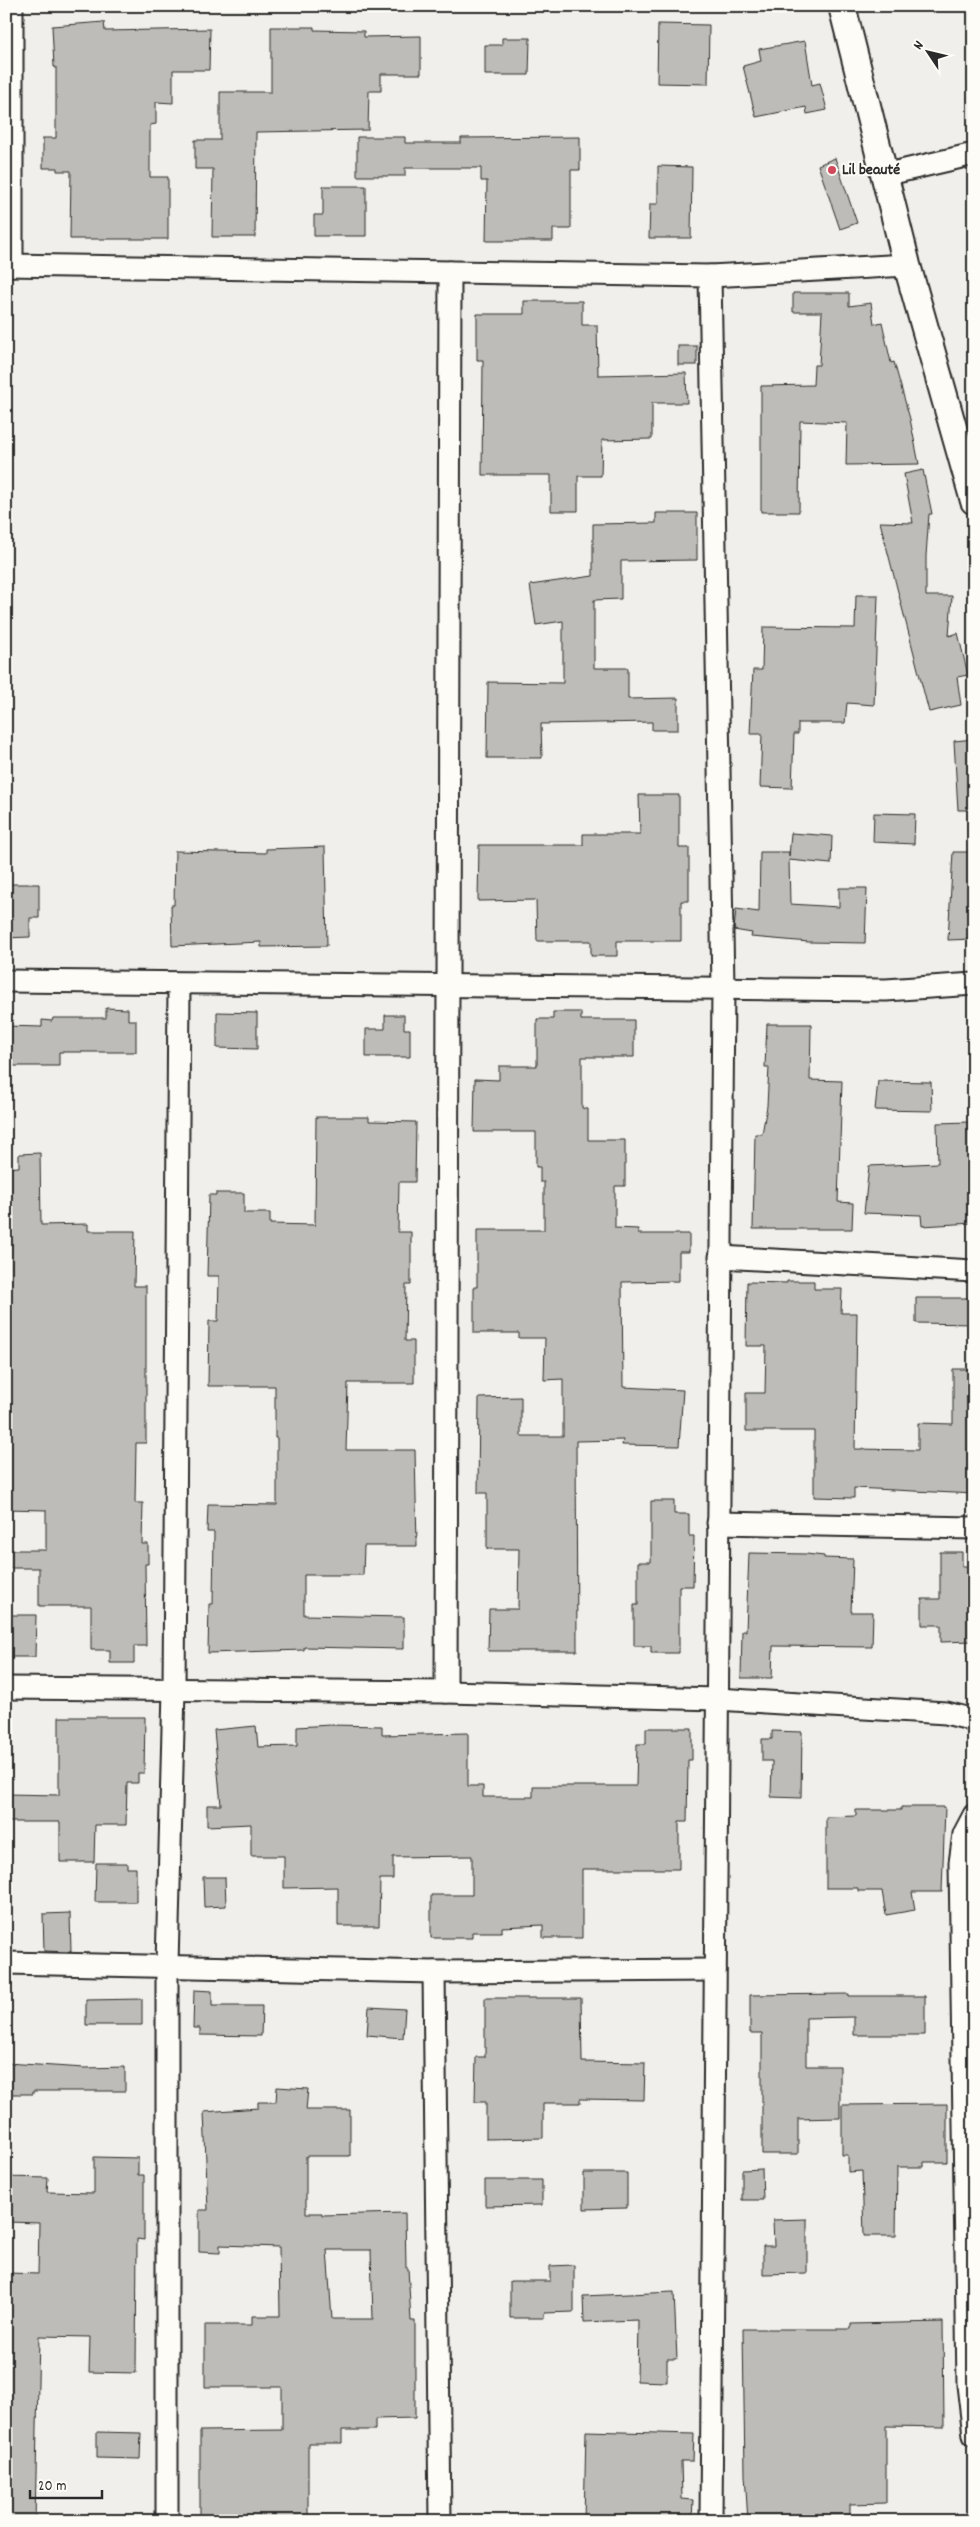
<svg xmlns="http://www.w3.org/2000/svg" width="980" height="2527" font-family="Dekko,sans-serif">
	<style>
		.building { fill: #bdbcb8; stroke: #2b2b2b; fill-rule: evenodd }
		.lines { fill: none; stroke-linecap: round; stroke-linejoin: round }
		.minor-casing { stroke: #2b2b2b; stroke-width: 25 }
		.tertiary-casing { stroke: #2b2b2b; stroke-width: 30 }
		.minor { stroke: #fdfcf7; stroke-width: 21 }
		.tertiary { stroke: #fdfcf7; stroke-width: 26 }
		.poi-dot { fill: #d1495b; stroke: #fdfcf7; stroke-width: 2 }
		.labels { text-anchor: middle; dominant-baseline: central; stroke-width: 4; stroke-linejoin: round; paint-order: stroke }
		.poi-label { font-size: 16px; font-weight: bold; fill: #2b2b2b; stroke: #fdfcf7; text-anchor: start }
	</style>
	<rect width="100%" height="100%" fill="#f0efeb"/>
	<filter id="ink" filterUnits="userSpaceOnUse"><feTurbulence type="fractalNoise" baseFrequency=".02" numOctaves="2"/><feDisplacementMap in="SourceGraphic" scale="10" xChannelSelector="R" yChannelSelector="G"/><feConvolveMatrix kernelMatrix="1 2 1 2 8 2 1 2 1" color-interpolation-filters="sRGB"/></filter>
	<g filter="url(#ink)">
		<!-- building -->
		<g class="building">
			<polygon points="104,22 105,31 210,29 209,70 173,70 173,103 156,102 156,124 150,125 150,177 168,177 168,239 70,239 71,171 57,171 57,168 43,168 43,138 56,138 56,67 54,67 52,26"/>
			<polygon points="658,24 709,25 708,84 657,83"/>
			<polygon points="271,27 314,27 314,30 364,31 364,37 421,36 421,74 381,74 381,91 369,91 368,130 256,132 255,237 212,237 213,169 195,169 195,140 220,140 220,92 271,92"/>
			<polygon points="502,38 530,38 529,75 485,75 485,45 502,45"/>
			<polygon points="805,41 812,85 820,83 827,110 807,114 806,107 756,117 743,66 761,61 759,49"/>
			<polygon points="357,137 405,137 405,143 461,143 461,138 580,137 580,170 571,170 571,229 553,229 553,241 486,241 487,181 481,181 481,168 405,168 405,176 357,176"/>
			<polygon points="835,158 857,223 840,229 818,165"/>
			<polygon points="658,166 692,167 691,238 649,238 650,204 658,204"/>
			<polygon points="323,186 366,186 366,236 314,236 314,215 323,215"/>
			<polygon points="793,293 849,293 849,306 871,303 874,324 882,322 891,363 894,362 910,419 919,464 846,465 847,423 800,421 799,512 761,512 761,386 813,385 814,365 819,365 822,312 793,312"/>
			<polygon points="524,301 582,301 582,325 597,325 598,375 686,373 687,403 652,403 652,439 602,440 601,476 578,476 578,511 551,511 551,475 482,475 483,360 477,360 477,314 524,314"/>
			<rect x="678" y="346" width="19" height="19"/>
			<polygon points="923,470 932,514 929,514 926,556 926,596 952,596 949,636 958,633 968,675 957,677 961,705 929,712 880,522 913,523 904,474"/>
			<polygon points="656,513 697,513 697,560 621,561 621,599 594,600 594,668 628,668 628,699 678,698 678,730 652,730 652,722 541,724 542,758 487,758 488,682 563,683 563,621 536,625 530,585 593,576 593,524 656,523"/>
			<polygon points="856,595 878,595 874,705 847,703 845,723 798,723 798,734 794,734 792,788 760,787 762,734 750,734 753,670 762,670 763,627 855,628"/>
			<polygon points="974,739 974,810 958,810 954,741"/>
			<polygon points="639,795 679,795 679,848 689,848 689,901 681,901 681,941 617,941 617,956 591,956 591,941 537,941 536,900 478,901 479,845 583,845 583,834 640,834"/>
			<polygon points="874,813 915,814 914,844 873,842"/>
			<polygon points="791,833 832,836 831,864 789,860 790,904 839,907 839,888 867,888 865,943 809,942 751,937 752,933 734,930 736,909 759,912 760,852 789,852 789,857"/>
			<polygon points="325,847 327,946 261,947 261,942 172,946 171,905 174,905 175,851 266,853 266,849"/>
			<polygon points="953,852 974,852 974,939 948,940"/>
			<polygon points="6,884 39,884 39,918 30,918 30,937 6,938"/>
			<polygon points="106,1008 128,1009 128,1020 136,1020 136,1052 59,1052 59,1066 6,1066 6,1026 42,1027 42,1020 52,1021 53,1018 106,1018"/>
			<polygon points="217,1012 257,1013 257,1049 217,1048"/>
			<polygon points="553,1012 581,1012 581,1020 634,1020 634,1057 582,1057 582,1108 588,1109 588,1140 625,1140 625,1186 615,1186 615,1228 638,1229 638,1234 689,1234 689,1252 679,1252 679,1281 622,1282 623,1387 683,1390 679,1446 622,1445 623,1440 576,1441 577,1651 488,1651 489,1609 518,1609 519,1549 487,1549 487,1493 478,1493 479,1398 521,1397 521,1436 563,1436 563,1379 544,1380 545,1338 519,1338 519,1333 474,1333 474,1287 477,1287 477,1230 544,1230 544,1182 540,1182 540,1167 536,1167 536,1132 474,1132 475,1079 499,1080 499,1066 537,1066 537,1019 553,1019"/>
			<polygon points="385,1015 404,1015 404,1029 410,1029 410,1057 366,1057 366,1029 385,1029"/>
			<polygon points="767,1024 811,1024 810,1080 842,1081 838,1202 853,1203 852,1229 753,1229 755,1134 762,1134 767,1106 769,1067 765,1067"/>
			<polygon points="878,1081 931,1082 932,1111 875,1110"/>
			<polygon points="316,1117 369,1117 369,1121 416,1122 415,1182 399,1182 398,1232 411,1232 411,1285 406,1285 405,1341 414,1341 414,1383 348,1383 346,1450 415,1450 417,1546 364,1546 363,1575 304,1575 304,1615 404,1617 404,1649 304,1647 304,1650 208,1653 209,1604 213,1604 214,1532 207,1532 208,1504 277,1505 277,1438 275,1438 275,1386 208,1386 209,1321 218,1321 219,1276 207,1276 209,1195 216,1195 216,1193 244,1193 244,1213 270,1213 270,1224 315,1225"/>
			<polygon points="969,1122 973,1223 922,1226 921,1215 864,1213 869,1166 938,1163 937,1123"/>
			<polygon points="40,1153 41,1225 88,1224 88,1231 135,1231 134,1286 146,1286 146,1443 136,1443 135,1503 143,1503 142,1544 148,1544 148,1564 145,1564 146,1646 134,1646 134,1663 110,1663 110,1650 91,1650 91,1606 39,1606 39,1568 6,1568 6,1550 46,1550 46,1510 6,1509 6,1333 9,1257 6,1257 6,1168 19,1167 19,1154"/>
			<polygon points="787,1281 814,1281 814,1289 842,1289 841,1313 857,1313 855,1449 918,1450 918,1423 953,1424 953,1369 974,1369 974,1494 854,1488 854,1498 814,1497 814,1431 746,1431 746,1393 765,1393 766,1346 746,1346 747,1282 787,1283"/>
			<polygon points="916,1298 974,1298 974,1324 916,1323"/>
			<polygon points="651,1501 674,1501 674,1514 689,1514 689,1536 694,1536 693,1586 679,1586 679,1653 651,1653 651,1646 634,1646 634,1605 638,1605 638,1562 651,1562"/>
			<polygon points="940,1552 962,1552 962,1566 974,1566 974,1641 941,1642 941,1625 922,1625 922,1599 940,1599"/>
			<polygon points="749,1553 806,1554 824,1556 824,1558 853,1559 851,1612 873,1612 872,1647 773,1646 772,1678 741,1678 742,1631 746,1631"/>
			<polygon points="6,1615 36,1615 35,1657 6,1657"/>
			<polygon points="59,1717 145,1717 144,1773 138,1773 138,1783 127,1783 126,1825 95,1825 94,1862 60,1862 60,1822 6,1822 6,1794 59,1795"/>
			<polygon points="330,1725 382,1726 382,1735 468,1733 468,1786 483,1786 483,1797 533,1797 533,1786 636,1786 637,1744 646,1744 646,1728 692,1728 692,1760 688,1760 687,1822 679,1822 679,1869 582,1869 582,1938 543,1938 543,1925 502,1927 502,1932 472,1932 472,1938 431,1938 431,1895 472,1895 472,1856 393,1857 393,1879 380,1879 379,1926 338,1926 338,1887 284,1888 284,1856 251,1856 251,1824 207,1826 207,1805 221,1805 214,1730 256,1726 258,1747 297,1746 297,1727"/>
			<polygon points="772,1731 802,1732 801,1798 771,1797 772,1761 762,1761 762,1739 772,1739"/>
			<polygon points="901,1807 945,1807 942,1892 912,1892 915,1910 886,1915 882,1891 858,1891 858,1888 826,1888 826,1817 856,1816 856,1810 901,1810"/>
			<polygon points="96,1863 127,1863 127,1868 136,1868 136,1902 95,1902"/>
			<polygon points="203,1877 225,1877 226,1906 204,1907"/>
			<polygon points="70,1913 71,1952 44,1951 43,1914"/>
			<polygon points="194,1990 212,1991 212,2006 262,2006 261,2036 200,2035 200,2028 193,2028"/>
			<polygon points="849,1994 849,1996 925,1996 925,2035 854,2035 854,2017 806,2018 806,2066 840,2066 840,2118 798,2119 798,2154 762,2154 762,2033 750,2033 750,1995"/>
			<polygon points="485,1998 581,1998 582,2062 645,2063 644,2100 580,2099 580,2103 543,2103 543,2138 486,2139 486,2102 475,2102 476,2057 485,2057"/>
			<polygon points="142,1999 142,2025 86,2025 86,2000"/>
			<polygon points="369,2007 405,2009 403,2038 367,2035"/>
			<polygon points="6,2063 85,2068 125,2067 125,2091 33,2091 33,2094 6,2094"/>
			<path d="M277,2087L308,2089L306,2110H350V2156H306V2213H322V2215L405,2213L406,2268H408L411,2321H415V2418L375,2419V2430H342V2443H308V2521H200V2431L282,2430V2387H205V2325H252V2316H280L279,2247L220,2245V2253L199,2252V2210H208L204,2112L258,2108V2102H276ZM327,2250H371L373,2319H332Z"/>
			<polygon points="947,2104 947,2162 924,2162 924,2167 897,2167 896,2236 864,2236 862,2171 848,2172 848,2155 842,2155 842,2105"/>
			<polygon points="94,2157 138,2158 138,2175 144,2175 144,2240 137,2239 136,2373 89,2372 90,2337 39,2336 35,2521 8,2521 10,2476 6,2476 8,2273 38,2274 39,2223 7,2222 8,2177 48,2178 47,2192 94,2193"/>
			<polygon points="762,2169 763,2200 742,2200 742,2170"/>
			<polygon points="584,2173 627,2173 627,2208 584,2209"/>
			<polygon points="485,2180 542,2180 542,2205 485,2206"/>
			<polygon points="807,2219 807,2273 763,2274 763,2246 774,2246 773,2220"/>
			<polygon points="574,2265 574,2312 544,2313 544,2318 510,2318 510,2281 550,2281 550,2266"/>
			<polygon points="674,2292 677,2359 667,2359 667,2382 637,2381 638,2320 584,2322 583,2296"/>
			<polygon points="943,2322 944,2427 886,2426 886,2503 850,2504 850,2515 809,2516 809,2521 748,2521 745,2475 743,2329 851,2329 851,2324"/>
			<polygon points="586,2431 694,2434 693,2461 681,2461 682,2499 693,2500 692,2521 584,2521"/>
			<polygon points="97,2432 141,2433 140,2459 97,2458"/>
		</g>
		<g class="lines">
			<defs>
				<g id="minor">
					<polyline points="884,175 974,154"/>
					<polyline points="6,265 710,276 907,265"/>
					<polyline points="12,265 12,6"/>
					<polyline points="710,276 723,987 711,2521"/>
					<polyline points="6,981 886,990 974,984"/>
					<polyline points="720,1257 974,1271"/>
					<polyline points="718,1523 974,1528"/>
					<polyline points="6,1688 446,1692 717,1699 946,1713 966,1718 974,1722"/>
					<polyline points="446,1692 450,272"/>
					<polyline points="974,1815 964,1834 960,1863 968,2385 974,2435"/>
					<polyline points="6,1963 434,1972 715,1970"/>
					<polyline points="434,1972 440,2521"/>
					<polyline points="167,2521 167,1965 174,1689 179,984"/>
				</g>
				<polyline id="tertiary" points="842,6 907,265 974,501"/>
			</defs>
			<!-- minor casing -->
			<use href="#minor" class="minor-casing"/>
			<!-- tertiary casing -->
			<use href="#tertiary" class="tertiary-casing"/>
			<!-- minor -->
			<use href="#minor" class="minor"/>
			<!-- tertiary -->
			<use href="#tertiary" class="tertiary"/>
		</g>
	</g>
	<!-- markers -->
	<circle class="poi-dot" cx="832" cy="170" r="5"/>
	<g class="labels">
		<!-- poi labels -->
		<g class="poi-label">
			<text x="842" y="170">Lil beauté</text>
		</g>
	</g>
	<!-- margin -->
	<rect width="980" height="2527" fill="none" stroke="#fdfcf7" stroke-width="25"/>
	<rect x="12" y="12" width="955" height="2502" fill="none" stroke="#2b2b2b" stroke-width="2" filter="url(#ink)"/>
	<!-- north arrow -->
	<g transform="translate(928 52) rotate(305)" stroke="#fdfcf7" stroke-width="4" paint-order="stroke">
	<path d="M0-4L9 19L0 12L-9 19Z" fill="#2b2b2b"/>
	<text y="-8" font-size="14" font-weight="bold" text-anchor="middle" fill="#2b2b2b">N</text>
	</g>
	<!-- scale -->
	<path d="M30 2490v8h72v-8" fill="none" stroke="#2b2b2b" stroke-width="2.5"/>
	<text x="38" y="2490" font-size="15" fill="#2b2b2b" stroke="#fdfcf7" stroke-width="4" paint-order="stroke">20 m</text>
</svg>
